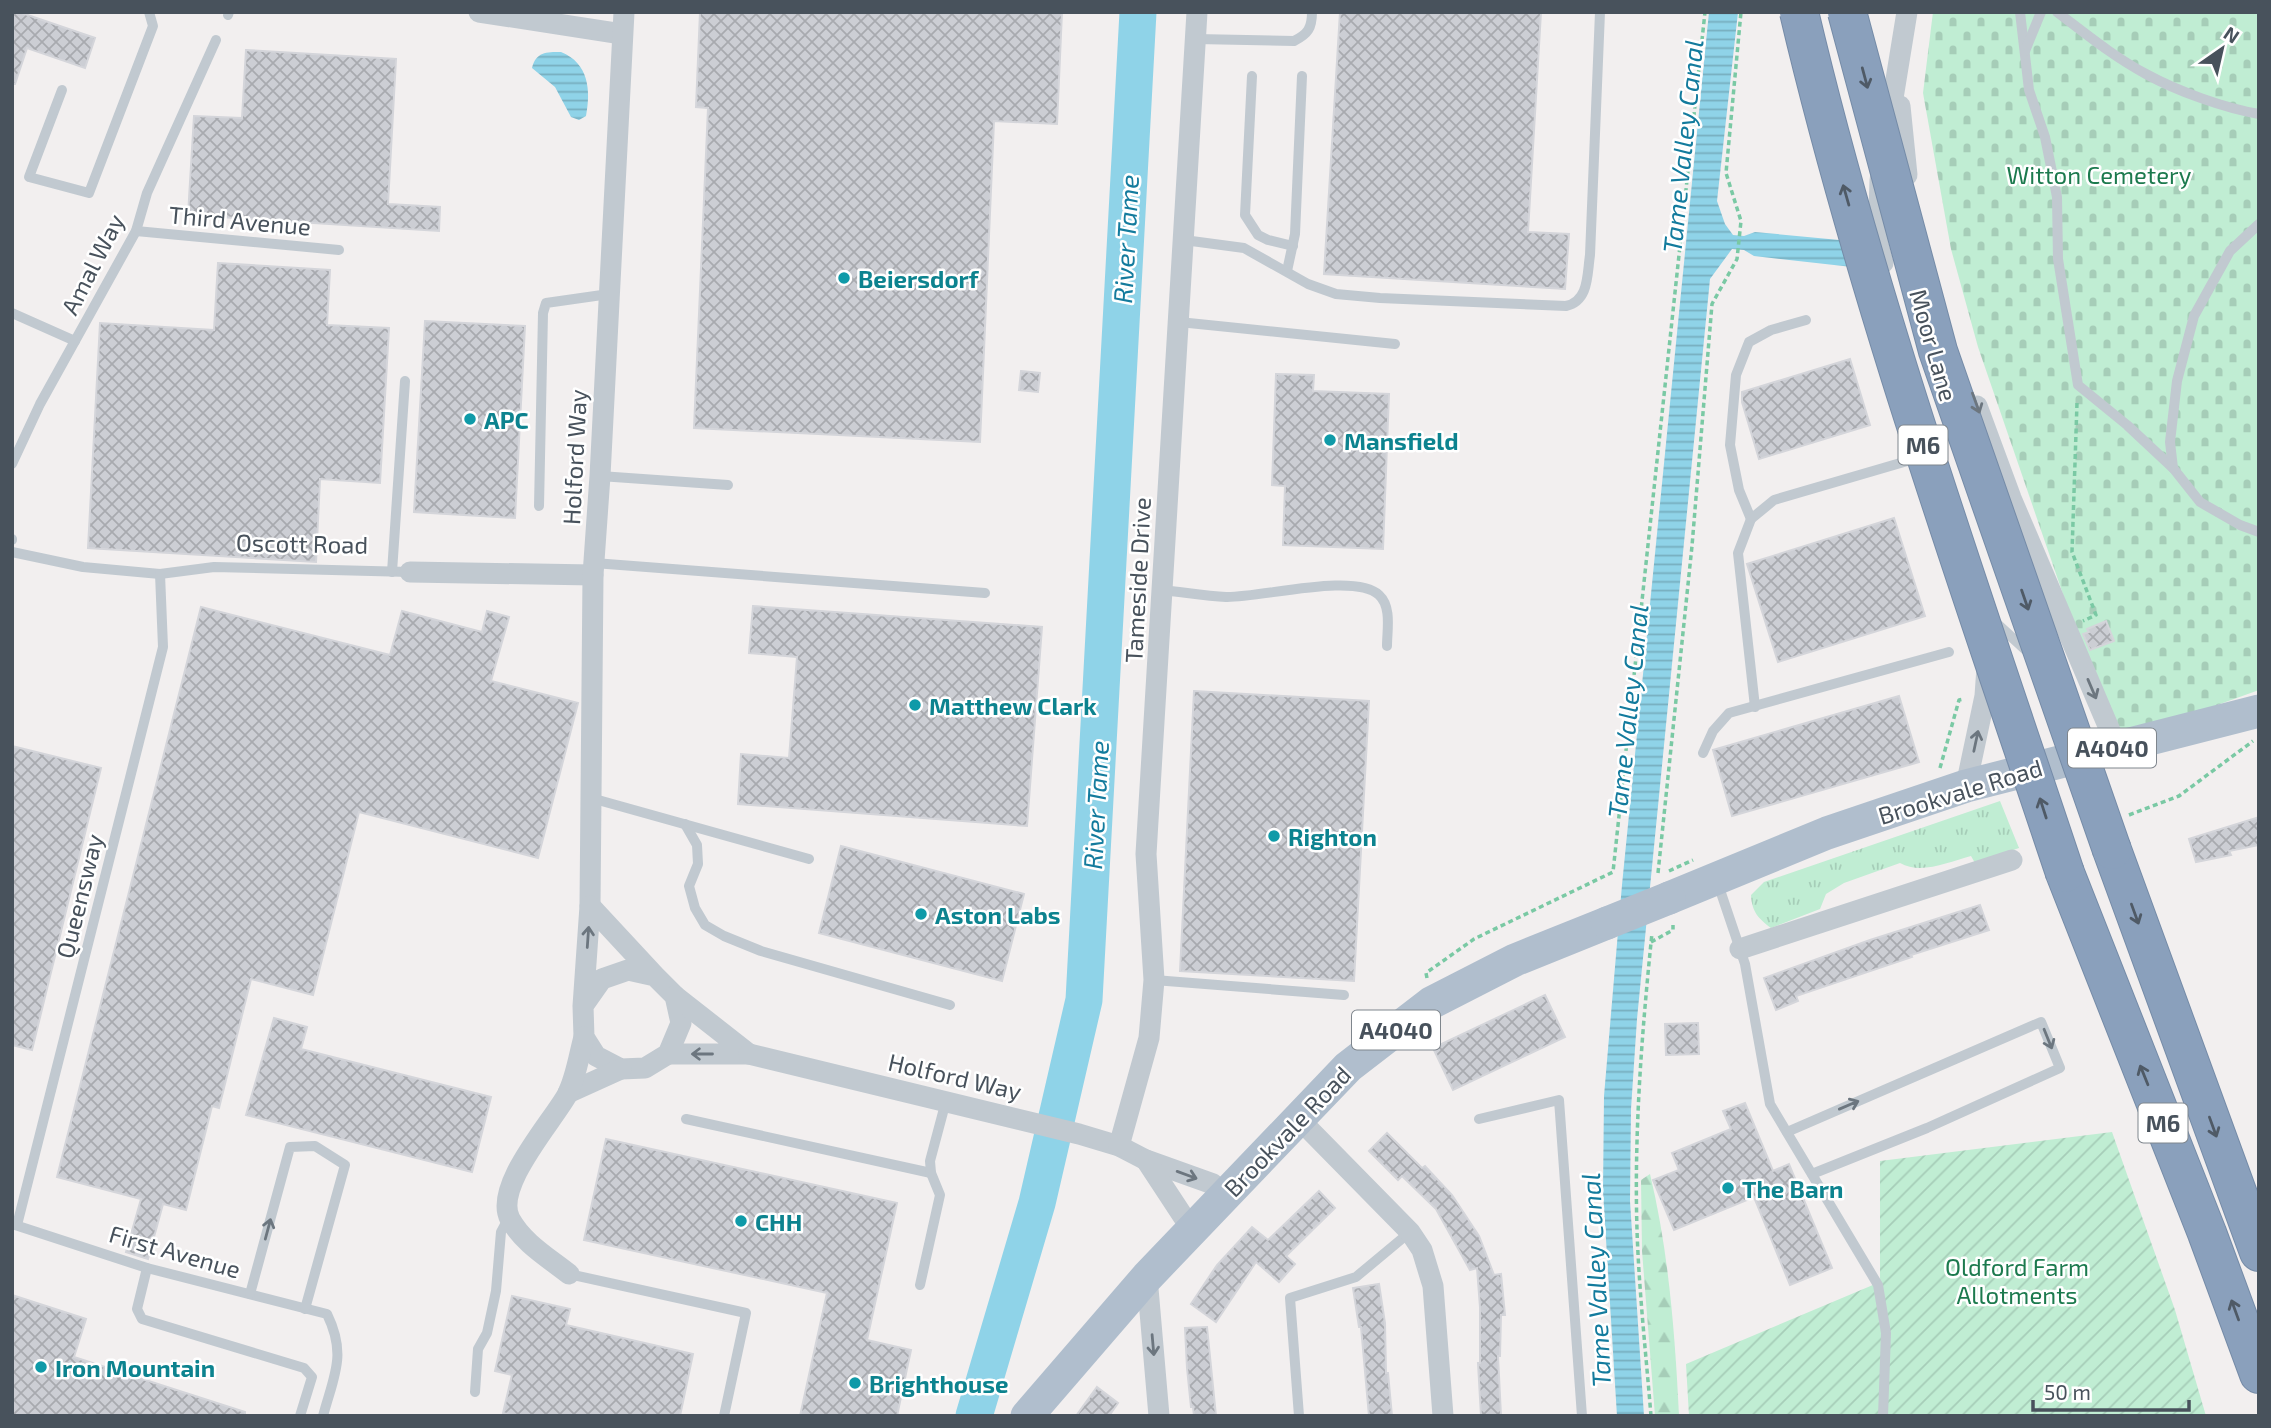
<svg xmlns="http://www.w3.org/2000/svg" width="2271" height="1428" font-family="'Exo 2',sans-serif">
	<style>
		.grass { fill: url(#grass-tufts) }
		.forest { fill: url(#forest-firs) }
		.cemetery { fill: url(#cemetery-stones) }
		.garden { fill: url(#garden-furrows) }
		.water { fill: url(#water-rules) }
		.lines { fill: none; stroke-linecap: round; stroke-linejoin: round }
		.river { stroke: #8fd3e8; stroke-width: 37 }
		.building { fill: url(#building-cross-hatch); stroke: #d4d5da; stroke-width: 2 }
		.motorway-casing { stroke: #758ba7; stroke-width: 40 }
		.path { stroke: #7ac9a4; stroke-width: 3.5; stroke-dasharray: 5 3.5; stroke-linecap: butt }
		.service { stroke: #c1c9d0; stroke-width: 10 }
		.minor { stroke: #c1c9d0; stroke-width: 21 }
		.primary { stroke: #b0becd; stroke-width: 33 }
		.motorway { stroke: #8aa0bc; stroke-width: 38 }
		.motorway-bridge-casing { stroke: #758ba7; stroke-width: 40; stroke-linecap: butt }
		.path-bridge { stroke: #7ac9a4; stroke-width: 3.5; stroke-dasharray: 5 3.5; stroke-linecap: butt }
		.primary-bridge { stroke: #b0becd; stroke-width: 33 }
		.motorway-bridge { stroke: #8aa0bc; stroke-width: 38 }
		.oneway { stroke: #4f5a66 }
		.oneway2 { stroke: #6c767f }
		.culture-dot { fill: #0f9aa8; stroke: #fff; stroke-width: 2.5 }
		.labels { text-anchor: middle; dominant-baseline: central; stroke-width: 5; stroke-linejoin: round; paint-order: stroke }
		.shield { fill: #fff; stroke: #7f868d; stroke-width: 2 }
		.shield-label { font-size: 23px; font-weight: bold; fill: #48525c }
		.park-label { font-size: 24px; fill: #1c7a4e; stroke: #fff }
		.street-label { font-size: 24px; fill: #48525c; stroke: #fff }
		.culture-label { font-size: 24px; font-weight: bold; fill: #0d838f; stroke: #fff; text-anchor: start }
		.water-label { font-size: 26px; font-style: italic; fill: #137b9d; stroke: #fff }
	</style>
	<defs>
		<pattern id="grass-tufts" width="24" height="20" patternUnits="userSpaceOnUse" patternTransform="scale(1.75)"><rect width="24" height="20" fill="#c0edd3"/><path d="M3 7l-1-3M5 7V3M7 7l1-3M15 17l-1-3M17 17v-4M19 17l1-3" fill="none" stroke="#a6cdb8"/></pattern>
		<pattern id="forest-firs" width="22" height="20" patternUnits="userSpaceOnUse" patternTransform="scale(1.75)"><rect width="22" height="20" fill="#c0edd3"/><path d="M5 1l3.5 6h-7zM16 11l3.5 6h-7z" fill="#a6cdb8"/></pattern>
		<pattern id="cemetery-stones" width="16" height="16" patternUnits="userSpaceOnUse" patternTransform="scale(1.75)"><rect width="16" height="16" fill="#c0edd3"/><path d="M2 7V4a2 2 0 0 1 4 0v3zM10 15v-3a2 2 0 0 1 4 0v3z" fill="#a6cdb8"/></pattern>
		<pattern id="garden-furrows" width="10" height="10" patternUnits="userSpaceOnUse" patternTransform="scale(1.75)"><rect width="10" height="10" fill="#c0edd3"/><path d="M-1 1l2-2M0 10L10 0M9 11l2-2" fill="none" stroke="#a6cdb8"/></pattern>
		<pattern id="water-rules" width="6" height="5" patternUnits="userSpaceOnUse" patternTransform="scale(1.75)"><rect width="6" height="5" fill="#8fd3e8"/><path d="M0 2.5h6" fill="none" stroke="#77aebf"/></pattern>
		<pattern id="building-cross-hatch" width="8" height="8" patternUnits="userSpaceOnUse" patternTransform="scale(1.75)"><rect width="8" height="8" fill="#ccced4"/><path d="M0 0l8 8M0 8l8-8" fill="none" stroke="#a8aaaf"/></pattern>
	</defs>
	<rect width="100%" height="100%" fill="#f2efef"/>
	<!-- grass -->
	<path class="grass" d="M2000,801L2019,848L1975,863L1971,856C1948,862 1921,875 1900,863L1844,883L1826,894L1820,909L1771,928C1758,918 1752,912 1751,895L1764,882Z"/>
	<!-- forest -->
	<path class="forest" d="M1650,1174C1669,1253 1675,1335 1679,1416H1655L1642,1251L1641,1180Z"/>
	<!-- cemetery -->
	<polygon class="cemetery" points="1933,12 2259,12 2259,690 2120,740 2065,600 1978,347 1951,249 1923,93"/>
	<!-- garden -->
	<polygon class="garden" points="2112,1132 2175,1310 2206,1416 1689,1416 1686,1364 1880,1282 1880,1161"/>
	<!-- water -->
	<g class="water">
		<polygon points="1709,12 1738,12 1717,201 1725,224 1733,235 1744,236 1755,232 1850,241 1852,267 1754,256 1744,250 1732,249 1710,279 1637,1019 1631,1109 1630,1201 1644,1416 1617,1416 1603,1191 1604,1096 1622,885"/>
		<path d="M561,52C589,63 591,91 586,116L579,120L571,117L555,87L532,68C536,52 546,52 561,52Z"/>
	</g>
	<g class="lines">
		<!-- river -->
		<polyline class="river" points="974,1416 1037,1203 1084,1000 1138,12"/>
	</g>
	<!-- building -->
	<g class="building">
		<polygon points="12,12 19,12 95,38 85,68 27,48 15,84 12,84"/>
		<polygon points="700,12 1062,12 1057,124 994,121 980,442 694,428 708,108 696,107"/>
		<polygon points="1340,12 1541,12 1528,232 1569,234 1565,289 1324,274"/>
		<polygon points="246,50 396,59 388,204 440,207 439,231 188,215 194,116 242,118"/>
		<polygon points="218,263 330,270 327,325 389,328 380,483 320,479 316,562 88,548 100,323 214,330"/>
		<polygon points="425,321 525,326 515,518 414,512"/>
		<polygon points="1850,359 1870,425 1759,459 1742,402 1742,392"/>
		<polygon points="1021,371 1040,373 1038,392 1019,390"/>
		<polygon points="1276,374 1314,375 1313,391 1389,394 1383,549 1283,545 1285,486 1272,485"/>
		<polygon points="1894,518 1925,616 1778,662 1747,564"/>
		<polygon points="753,606 1042,627 1027,826 738,804 741,754 789,758 797,657 749,653"/>
		<polygon points="201,607 390,655 402,611 482,632 487,611 509,617 491,681 578,703 538,858 359,812 313,995 251,979 219,1108 212,1106 186,1210 163,1204 148,1259 126,1252 141,1199 57,1177"/>
		<polygon points="2106,621 2114,641 2090,650 2083,634 2089,632 2087,629"/>
		<polygon points="1194,691 1369,701 1354,981 1180,971"/>
		<polygon points="1899,696 1919,762 1732,816 1713,750"/>
		<polygon points="12,746 101,768 32,1050 12,1045"/>
		<polygon points="2259,817 2259,845 2229,851 2231,855 2196,862 2189,839"/>
		<polygon points="841,846 1024,894 1002,981 819,933"/>
		<polygon points="1980,905 1989,930 1911,955 1912,957 1796,996 1798,1001 1776,1010 1764,978 1870,940"/>
		<polygon points="1545,995 1565,1037 1453,1090 1433,1048"/>
		<polygon points="274,1018 307,1027 301,1049 491,1097 472,1172 246,1115"/>
		<polygon points="1698,1023 1699,1054 1666,1055 1665,1024"/>
		<polygon points="1745,1103 1773,1171 1789,1164 1832,1268 1790,1285 1754,1197 1674,1230 1653,1180 1679,1170 1672,1153 1731,1129 1723,1111"/>
		<polygon points="1387,1133 1422,1168 1425,1166 1452,1195 1479,1236 1494,1275 1501,1274 1505,1315 1501,1315 1500,1356 1498,1356 1501,1416 1481,1416 1478,1363 1480,1363 1480,1307 1477,1268 1470,1270 1436,1209 1402,1176 1398,1180 1369,1151"/>
		<polygon points="606,1139 897,1203 867,1340 911,1350 897,1416 800,1416 827,1293 584,1240"/>
		<polygon points="1319,1191 1335,1208 1286,1256 1295,1264 1279,1282 1256,1262 1216,1322 1191,1304 1217,1265 1252,1227 1268,1240"/>
		<polygon points="1379,1284 1385,1323 1386,1373 1388,1373 1392,1416 1369,1416 1361,1327 1359,1327 1353,1288"/>
		<polygon points="12,1295 86,1319 74,1357 245,1412 245,1416 12,1416"/>
		<polygon points="512,1296 570,1309 566,1325 693,1354 680,1416 514,1416 503,1413 512,1375 495,1371"/>
		<polygon points="1207,1327 1216,1416 1194,1416 1193,1407 1191,1407 1187,1368 1185,1328"/>
		<polygon points="1097,1387 1118,1403 1109,1416 1076,1416"/>
	</g>
	<g class="lines">
		<defs>
			<g id="motorway">
				<polyline points="2112,850 2259,1252"/>
				<polyline points="2065,873 2207,1233 2259,1374"/>
			</g>
		</defs>
		<!-- motorway casing -->
		<use href="#motorway" class="motorway-casing"/>
		<!-- path -->
		<g class="path">
			<polyline points="2077,403 2072,552 2096,615 2083,621"/>
			<polyline points="1940,768 1959,700 1964,699"/>
			<polyline points="2129,815 2179,796 2253,741"/>
			<polyline points="1658,873 1692,546 1712,304 1737,259 1741,221 1726,173 1741,12"/>
			<polyline points="1651,942 1673,930 1673,925"/>
			<polyline points="1427,978 1426,973 1474,939 1613,872 1705,12"/>
			<path d="M1651,1416C1646,1354 1639,1292 1637,1230C1634,1131 1642,1031 1652,933"/>
		</g>
		<!-- service -->
		<g class="service">
			<polyline points="2020,12 2029,90 2045,137 2057,197 2058,259 2078,385 2127,425 2173,468 2200,502 2240,525 2259,532"/>
			<path d="M2057,12C2086,34 2114,57 2146,74C2177,91 2224,108 2259,114"/>
			<polyline points="228,15 229,12"/>
			<path d="M1196,39L1294,41C1308,34 1312,28 1312,12"/>
			<polyline points="2025,51 2041,12"/>
			<polyline points="1252,76 1245,215 1258,235 1268,240 1293,246"/>
			<polyline points="62,90 29,177 89,193 153,26 149,12"/>
			<polyline points="136,231 339,250"/>
			<path d="M1184,240L1244,248L1308,284L1336,294L1380,298L1566,306C1589,301 1587,275 1590,255L1600,12"/>
			<polyline points="1287,271 1295,234 1302,76"/>
			<polyline points="12,313 75,341"/>
			<polyline points="1179,322 1395,344"/>
			<polyline points="12,464 40,404 136,231 147,193 216,40"/>
			<polyline points="2173,468 2170,442 2177,381 2194,316 2230,251 2259,224"/>
			<polyline points="600,476 728,485"/>
			<polyline points="539,506 543,313 546,303 609,294"/>
			<polyline points="1751,519 1739,490 1730,445 1736,375 1749,342 1771,330 1806,320"/>
			<polyline points="12,539 12,540"/>
			<polyline points="12,552 83,567 160,574 214,567 410,572"/>
			<polyline points="594,563 985,593"/>
			<polyline points="392,572 405,381"/>
			<path d="M1162,590C1183,592 1205,596 1226,597C1260,598 1355,572 1379,595C1392,607 1387,630 1387,646"/>
			<polyline points="1993,620 2030,654"/>
			<polyline points="1755,707 1738,553 1751,519 1774,500 1921,457"/>
			<polyline points="1703,753 1713,731 1729,713 1949,652"/>
			<polyline points="591,798 809,859"/>
			<polyline points="685,824 697,845 698,864 689,886 695,908 705,925 724,936 761,951 950,1005"/>
			<polyline points="1717,881 1745,964 1770,1104 1878,1285 1886,1333 1883,1416"/>
			<polyline points="1154,980 1344,995"/>
			<polyline points="686,1119 931,1173"/>
			<polyline points="1479,1119 1559,1100 1582,1416"/>
			<polyline points="1787,1132 2041,1022 2060,1068 1927,1128 1812,1174"/>
			<path d="M12,1224L147,1268L327,1314C347,1355 334,1375 323,1416"/>
			<polyline points="17,1225 163,647 160,574"/>
			<polyline points="147,1268 137,1309 142,1319 304,1368 312,1377 300,1416"/>
			<polyline points="569,1274 746,1313 724,1416"/>
			<polyline points="920,1285 940,1195 931,1173 930,1161 946,1101"/>
			<polyline points="250,1294 290,1147 315,1146 345,1165 305,1309"/>
			<polyline points="475,1392 478,1349 487,1333 496,1291 501,1232 509,1217"/>
			<polyline points="1299,1416 1290,1298 1356,1277 1410,1232"/>
		</g>
		<!-- minor -->
		<g class="minor">
			<polyline points="479,12 622,34"/>
			<polyline points="1900,106 1907,175"/>
			<polyline points="1887,135 1907,12"/>
			<polyline points="1880,180 1878,244 1883,263"/>
			<polyline points="1977,406 2011,498 2117,747"/>
			<polyline points="410,572 593,575"/>
			<polyline points="1966,786 1985,696 1987,667"/>
			<polyline points="590,906 593,575 600,476 624,12"/>
			<polyline points="1740,949 2012,860"/>
			<polyline points="583,1006 602,979 628,970 655,976 675,996 681,1023 668,1054 645,1068 621,1069 596,1056 584,1037 583,1006 590,906 655,976"/>
			<polyline points="668,1054 749,1054 675,996"/>
			<polyline points="749,1054 1079,1134 1119,1146 1146,1160 1213,1184 1226,1194"/>
			<polyline points="568,1093 621,1069"/>
			<polyline points="1298,1118 1410,1232 1422,1250 1433,1286 1443,1416"/>
			<polyline points="1119,1146 1149,1038 1154,980 1146,854 1197,12"/>
			<polyline points="1146,1160 1192,1230"/>
			<path d="M569,1274C549,1258 523,1243 510,1219C493,1187 552,1122 567,1095C576,1078 579,1055 584,1037"/>
			<polyline points="1147,1277 1159,1416"/>
		</g>
		<!-- primary -->
		<g class="primary">
			<polyline points="1669,898 1827,833 1966,786 2259,711"/>
			<polyline points="1027,1416 1147,1277 1348,1067 1431,1003 1515,960 1607,923"/>
		</g>
		<!-- motorway -->
		<use href="#motorway" class="motorway"/>
		<defs>
			<g id="motorway-bridge">
				<path d="M1799,12C1868,304 1970,588 2065,873"/>
				<polyline points="1847,12 1938,351 2112,850"/>
			</g>
		</defs>
		<!-- motorway-bridge casing -->
		<use href="#motorway-bridge" class="motorway-bridge-casing"/>
		<!-- path-bridge -->
		<polyline class="path-bridge" points="1669,871 1693,860"/>
		<!-- primary-bridge -->
		<polyline class="primary-bridge" points="1607,923 1669,898"/>
		<!-- motorway-bridge -->
		<use href="#motorway-bridge" class="motorway-bridge"/>
	</g>
	<!-- one-way arrows -->
	<defs><path id="oneway-shaft" d="M-6 0H5M1.5-3L5.5 0L1.5 3" fill="none" stroke-width="1.6" stroke-linecap="round" stroke-linejoin="round" transform="scale(1.75)"/></defs>
	<g class="oneway">
		<use href="#oneway-shaft" transform="translate(1865 78) rotate(75)"/>
		<use href="#oneway-shaft" transform="translate(1846 195) rotate(-106)"/>
		<use href="#oneway-shaft" transform="translate(2025 600) rotate(71)"/>
		<use href="#oneway-shaft" transform="translate(2043 808) rotate(-108)"/>
		<use href="#oneway-shaft" transform="translate(2135 914) rotate(70)"/>
		<use href="#oneway-shaft" transform="translate(2144 1075) rotate(-112)"/>
		<use href="#oneway-shaft" transform="translate(2213 1127) rotate(70)"/>
		<use href="#oneway-shaft" transform="translate(2235 1310) rotate(-110)"/>
	</g>
	<g class="oneway2">
		<use href="#oneway-shaft" transform="translate(1976 403) rotate(70)"/>
		<use href="#oneway-shaft" transform="translate(2092 689) rotate(67)"/>
		<use href="#oneway-shaft" transform="translate(1976 741) rotate(-78)"/>
		<use href="#oneway-shaft" transform="translate(588 937) rotate(-86)"/>
		<use href="#oneway-shaft" transform="translate(2048 1039) rotate(68)"/>
		<use href="#oneway-shaft" transform="translate(702 1054) rotate(-180)"/>
		<use href="#oneway-shaft" transform="translate(1849 1105) rotate(-23)"/>
		<use href="#oneway-shaft" transform="translate(1187 1175) rotate(20)"/>
		<use href="#oneway-shaft" transform="translate(268 1229) rotate(-75)"/>
		<use href="#oneway-shaft" transform="translate(1153 1345) rotate(85)"/>
	</g>
	<!-- markers -->
	<g class="culture-dot">
		<circle cx="844" cy="278" r="7"/>
		<circle cx="470" cy="419" r="7"/>
		<circle cx="1330" cy="440" r="7"/>
		<circle cx="915" cy="705" r="7"/>
		<circle cx="1274" cy="836" r="7"/>
		<circle cx="921" cy="914" r="7"/>
		<circle cx="1728" cy="1188" r="7"/>
		<circle cx="741" cy="1221" r="7"/>
		<circle cx="41" cy="1367" r="7"/>
		<circle cx="855" cy="1383" r="7"/>
	</g>
	<g class="labels">
		<!-- shield labels -->
		<g class="shield">
			<rect x="1898.5" y="425.5" width="49" height="39" rx="5"/>
			<rect x="2068" y="728.5" width="88" height="39" rx="5"/>
			<rect x="1352" y="1010.5" width="88" height="39" rx="5"/>
			<rect x="2138.5" y="1103.5" width="49" height="39" rx="5"/>
		</g>
		<g class="shield-label">
			<text x="1923" y="445">M6</text>
			<text x="2112" y="748">A4040</text>
			<text x="1396" y="1030">A4040</text>
			<text x="2163" y="1123">M6</text>
		</g>
		<!-- park labels -->
		<g class="park-label">
			<text x="2099" y="174">Witton Cemetery</text>
			<text x="2017" y="1266">Oldford Farm<tspan x="2017" dy="28">Allotments</tspan></text>
		</g>
		<!-- street labels -->
		<g class="street-label">
			<text transform="translate(240 220) rotate(5)">Third Avenue</text>
			<text transform="translate(92 264) rotate(-63)">Amal Way</text>
			<text transform="translate(1934 345) rotate(74)">Moor Lane</text>
			<text transform="translate(574 457) rotate(-87)">Holford Way</text>
			<text transform="translate(302 543) rotate(1)">Oscott Road</text>
			<text transform="translate(1137 580) rotate(-87)">Tameside Drive</text>
			<text transform="translate(1960 791) rotate(-17)">Brookvale Road</text>
			<text transform="translate(79 896) rotate(-76)">Queensway</text>
			<text transform="translate(955 1076) rotate(13)">Holford Way</text>
			<text transform="translate(1287 1131) rotate(-46)">Brookvale Road</text>
			<text transform="translate(175 1251) rotate(16)">First Avenue</text>
		</g>
		<!-- culture labels -->
		<g class="culture-label">
			<text x="858" y="278">Beiersdorf</text>
			<text x="484" y="419">APC</text>
			<text x="1344" y="440">Mansfield</text>
			<text x="929" y="705">Matthew Clark</text>
			<text x="1288" y="836">Righton</text>
			<text x="935" y="914">Aston Labs</text>
			<text x="1742" y="1188">The Barn</text>
			<text x="755" y="1221">CHH</text>
			<text x="55" y="1367">Iron Mountain</text>
			<text x="869" y="1383">Brighthouse</text>
		</g>
		<!-- water labels -->
		<g class="water-label">
			<text transform="translate(1682 146) rotate(-84)">Tame Valley Canal</text>
			<text transform="translate(1125 239) rotate(-87)">River Tame</text>
			<text transform="translate(1627 711) rotate(-84)">Tame Valley Canal</text>
			<text transform="translate(1095 805) rotate(-87)">River Tame</text>
			<text transform="translate(1595 1280) rotate(-93)">Tame Valley Canal</text>
		</g>
	</g>
	<!-- border -->
	<rect width="2271" height="1428" fill="none" stroke="#48525c" stroke-width="28"/>
	<!-- north arrow -->
	<g transform="translate(2222 49) rotate(34)" stroke="#ffffff" stroke-width="5" paint-order="stroke">
	<path d="M0-5L12 26L0 18L-12 26Z" fill="#48525c"/>
	<text y="-10" font-size="19" font-weight="bold" text-anchor="middle" fill="#48525c">N</text>
	</g>
	<!-- scale -->
	<path d="M2033 1400v10h156v-10" fill="none" stroke="#48525c" stroke-width="3.5"/>
	<text x="2044" y="1400" font-size="21" fill="#48525c" stroke="#ffffff" stroke-width="5" paint-order="stroke">50 m</text>
</svg>
